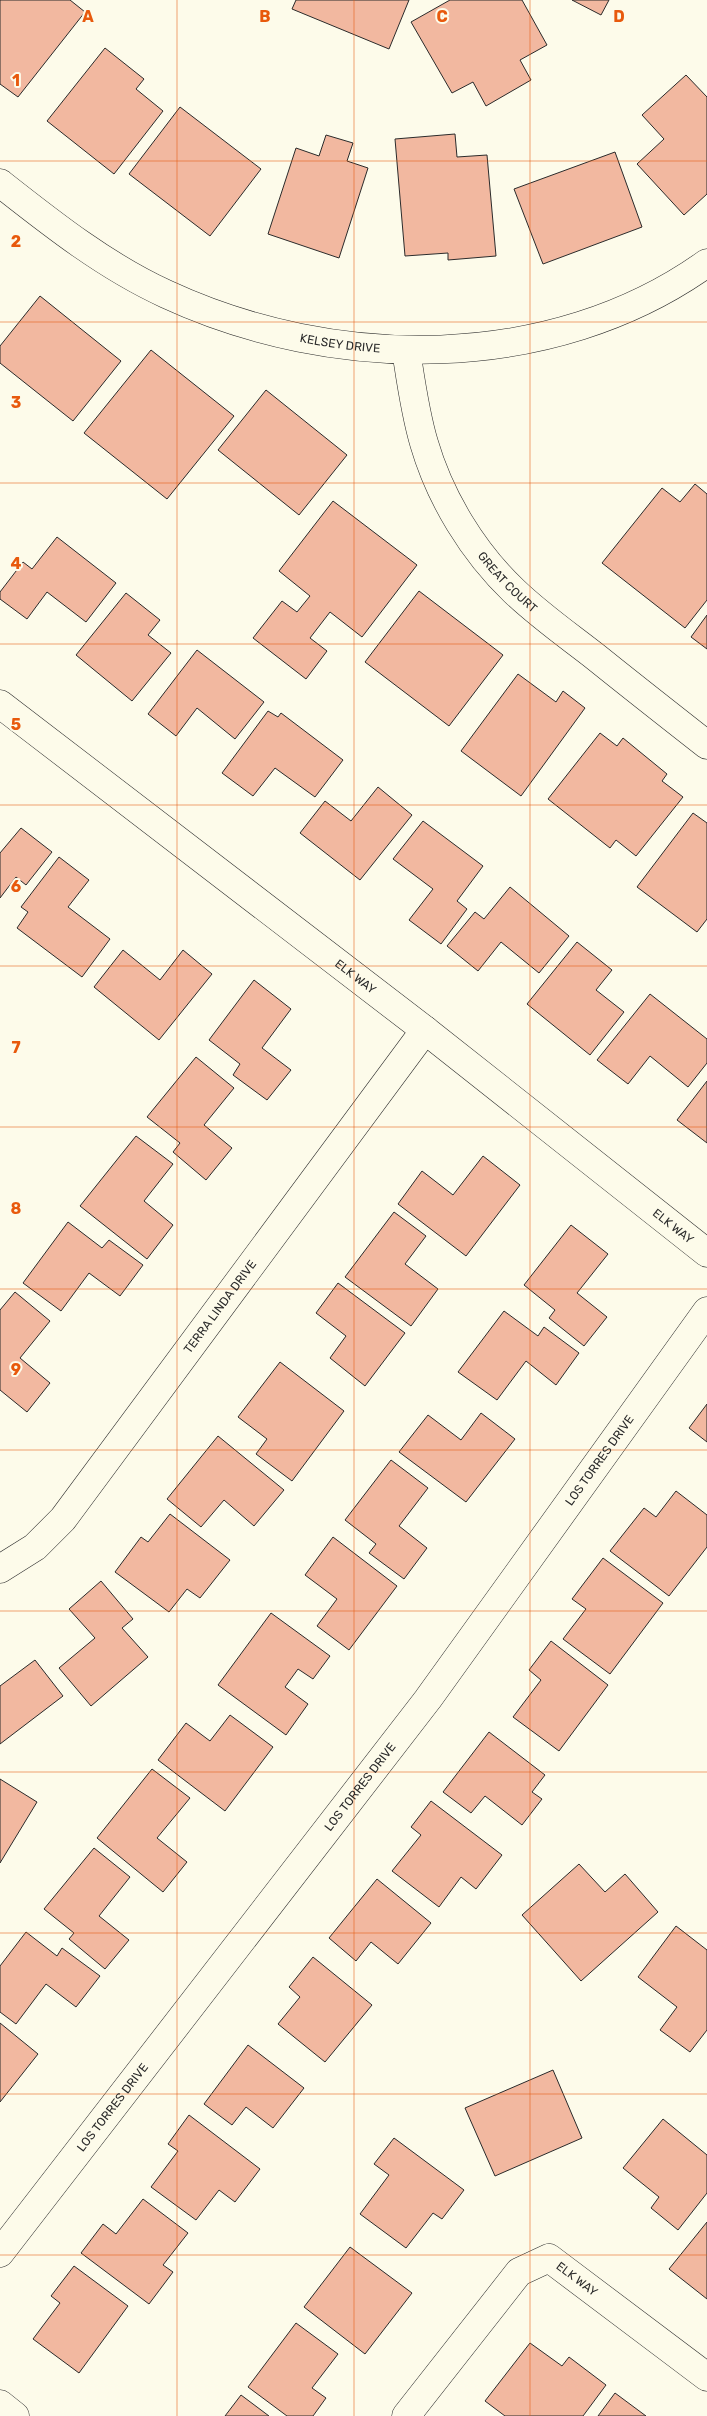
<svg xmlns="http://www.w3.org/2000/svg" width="707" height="2416" font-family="Rubik,sans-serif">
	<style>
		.building { fill: #f2b8a0; stroke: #2b2b2b }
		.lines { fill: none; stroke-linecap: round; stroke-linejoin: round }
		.minor-casing { stroke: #2b2b2b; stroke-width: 29 }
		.minor { stroke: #fdfbea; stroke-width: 28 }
		.grid { fill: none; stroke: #e8590c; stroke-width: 1; stroke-opacity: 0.55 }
		.labels { text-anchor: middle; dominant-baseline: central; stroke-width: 4; stroke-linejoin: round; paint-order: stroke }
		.street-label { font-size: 12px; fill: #2b2b2b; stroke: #fdfbea }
		.grid-label { font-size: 16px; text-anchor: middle; font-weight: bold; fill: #e8590c; stroke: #fdfbea; stroke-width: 4; stroke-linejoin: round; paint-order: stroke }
	</style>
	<rect width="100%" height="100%" fill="#fdfbea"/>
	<!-- building -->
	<g class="building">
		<polygon points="0,0 70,0 85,12 18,97 0,84"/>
		<polygon points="296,0 409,0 389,49 292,9"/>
		<polygon points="450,0 522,0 547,45 520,60 531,80 486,106 473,82 452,93 411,22"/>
		<polygon points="572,0 609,0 601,15"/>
		<polygon points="105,48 144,79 136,89 163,111 114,174 47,121"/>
		<polygon points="686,75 707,97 707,194 684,215 637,164 664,139 642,115"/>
		<polygon points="180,107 261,169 210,236 129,174"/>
		<polygon points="455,134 457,157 487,155 496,256 448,260 448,253 405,256 395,139"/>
		<polygon points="326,135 353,143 347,161 368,168 339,258 268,234 296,148 319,156"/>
		<polygon points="615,152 642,227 543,264 514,189"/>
		<polygon points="40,296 121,361 73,421 0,363 0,346"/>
		<polygon points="151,350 234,416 167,499 84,433"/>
		<polygon points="266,390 347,455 299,515 218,450"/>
		<polygon points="695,484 707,494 707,600 685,628 602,563 662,488 680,502"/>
		<polygon points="333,501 417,565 362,637 330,612 310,638 327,651 306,679 253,638 282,601 297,612 310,596 279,571"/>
		<polygon points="57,537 116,583 86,622 47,592 27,619 0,599 0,592 23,562 32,569"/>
		<polygon points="419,591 503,655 449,726 365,662"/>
		<polygon points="126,593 160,620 148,635 171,653 132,701 76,655"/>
		<polygon points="707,615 707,649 691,637"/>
		<polygon points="197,650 264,702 235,739 197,708 176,736 148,714"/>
		<polygon points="518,674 556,702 563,691 585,708 521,796 461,751"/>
		<polygon points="268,711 278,717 281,713 343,760 315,797 275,768 253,796 222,773"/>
		<polygon points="600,733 617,746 623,738 667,774 662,781 683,797 636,856 616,840 610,848 548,799"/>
		<polygon points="378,787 412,815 360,880 300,833 325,801 351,821"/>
		<polygon points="693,813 707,823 707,919 697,932 637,887"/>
		<polygon points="423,821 483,866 457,901 467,909 441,944 409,920 433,889 393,859"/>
		<polygon points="21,828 52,852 26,885 16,877 0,898 0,853"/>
		<polygon points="59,857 89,880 68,907 110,939 82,977 17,928 28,912 21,907"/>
		<polygon points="510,887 569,936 539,973 501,942 478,971 447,946 475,912 484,919"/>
		<polygon points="577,942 612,970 596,990 624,1012 590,1055 527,1004"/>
		<polygon points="123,950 160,980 183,950 212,974 159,1040 94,987"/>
		<polygon points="254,980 291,1009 262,1048 291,1070 267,1100 233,1075 240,1064 209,1040"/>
		<polygon points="650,994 707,1039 707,1063 688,1087 650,1056 628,1084 597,1060"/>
		<polygon points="196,1057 234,1088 204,1125 232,1148 206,1180 173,1152 180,1143 147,1117"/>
		<polygon points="707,1081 707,1143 677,1120"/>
		<polygon points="136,1136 173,1164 144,1201 173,1225 147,1259 80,1206"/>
		<polygon points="483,1156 520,1185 466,1256 398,1204 422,1171 453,1195"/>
		<polygon points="394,1212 426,1236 405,1264 438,1289 411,1326 345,1277"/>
		<polygon points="68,1222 102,1248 109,1240 143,1265 120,1296 89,1273 61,1311 23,1283"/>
		<polygon points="571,1225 608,1254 577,1293 607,1317 584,1346 549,1318 555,1310 524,1285"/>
		<polygon points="338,1283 405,1333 365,1386 330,1358 346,1336 316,1313"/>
		<polygon points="15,1292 50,1321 20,1358 50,1383 27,1412 0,1390 0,1310"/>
		<polygon points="504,1311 538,1336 544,1327 579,1353 556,1385 526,1361 497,1400 458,1372"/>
		<polygon points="280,1362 344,1411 292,1481 256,1454 267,1439 238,1417"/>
		<polygon points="707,1404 707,1442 689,1428"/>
		<polygon points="481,1413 515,1439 466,1502 399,1452 428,1415 461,1440"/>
		<polygon points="218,1436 284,1490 254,1526 224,1500 201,1527 167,1499"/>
		<polygon points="391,1460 428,1488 399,1526 427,1548 404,1579 369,1553 376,1544 345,1520"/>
		<polygon points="676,1491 707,1515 707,1547 669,1596 610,1551 644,1508 656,1517"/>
		<polygon points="170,1514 230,1560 200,1598 187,1589 169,1612 115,1572 141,1537 148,1542"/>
		<polygon points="333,1537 397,1586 349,1650 317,1626 337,1599 305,1575"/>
		<polygon points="603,1558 663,1603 610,1674 563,1639 586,1609 572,1599"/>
		<polygon points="101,1581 133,1619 122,1628 148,1657 91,1706 59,1668 95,1638 69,1609"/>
		<polygon points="271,1613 330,1656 313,1679 298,1669 285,1687 308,1704 286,1735 218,1685"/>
		<polygon points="551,1641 608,1685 559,1751 513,1717 541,1680 529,1670"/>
		<polygon points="35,1660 63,1696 0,1744 0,1686"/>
		<polygon points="230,1715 273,1747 225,1811 158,1760 186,1723 210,1741"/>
		<polygon points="489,1732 545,1775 532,1792 542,1799 522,1825 485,1796 471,1813 443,1792"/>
		<polygon points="152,1769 190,1798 157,1838 187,1862 163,1892 97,1838"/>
		<polygon points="0,1779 37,1802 0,1863"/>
		<polygon points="431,1801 502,1855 476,1889 461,1877 439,1907 392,1871 421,1835 411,1827"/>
		<polygon points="94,1848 130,1877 99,1916 129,1940 105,1969 69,1939 74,1933 44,1909"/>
		<polygon points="579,1864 605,1892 625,1874 658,1912 581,1981 522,1915"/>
		<polygon points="377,1879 431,1923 398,1964 371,1942 356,1961 329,1938"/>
		<polygon points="676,1926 707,1950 707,2030 690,2052 660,2030 677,2007 638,1977"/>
		<polygon points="26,1932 57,1956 62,1948 100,1976 76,2007 46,1984 16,2024 0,2012 0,1966"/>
		<polygon points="313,1957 372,2005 325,2062 278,2024 300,1997 289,1987"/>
		<polygon points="0,2023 38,2054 0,2102"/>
		<polygon points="248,2045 304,2088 273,2128 246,2107 232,2125 204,2104"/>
		<polygon points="553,2070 582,2138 495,2176 465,2108"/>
		<polygon points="189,2115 260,2169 235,2202 219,2190 196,2220 151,2187 178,2151 168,2144"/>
		<polygon points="663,2119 707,2155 707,2193 678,2230 651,2208 659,2197 623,2168"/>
		<polygon points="394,2138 464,2190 442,2219 433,2213 406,2248 360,2214 389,2175 374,2164"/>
		<polygon points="143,2199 188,2233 163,2265 173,2272 149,2304 81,2253 103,2224 116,2234"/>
		<polygon points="707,2222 707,2299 669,2269"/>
		<polygon points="350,2247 412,2293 365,2354 304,2307"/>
		<polygon points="74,2266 128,2306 79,2373 33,2339 60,2303 51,2296"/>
		<polygon points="296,2323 338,2354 312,2388 326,2398 313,2416 287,2416 248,2387"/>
		<polygon points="530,2343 562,2366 569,2357 606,2385 583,2416 505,2416 485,2401"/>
		<polygon points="615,2393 646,2416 598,2416"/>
		<polygon points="241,2395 269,2416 225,2416"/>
	</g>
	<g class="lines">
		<defs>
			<g id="minor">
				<path id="s1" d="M0,183C52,224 105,266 166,294C334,372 552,374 707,263"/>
				<path id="s2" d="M406,350C411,382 415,413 424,443C440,498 473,552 514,591C540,616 569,636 597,658C633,687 670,716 707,745"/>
				<path id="s3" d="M0,704L425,1030L707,1253"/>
				<path id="s4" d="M0,1569L35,1547L63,1519L425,1030"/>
				<path id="s5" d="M0,2253L428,1699L707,1311"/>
				<polyline points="0,2404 15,2416"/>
				<path id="s6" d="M406,2416L519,2272L549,2258L707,2377"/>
			</g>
		</defs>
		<!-- minor casing -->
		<use href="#minor" class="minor-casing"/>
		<!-- minor -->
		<use href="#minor" class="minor"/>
	</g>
	<!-- grid -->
	<path class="grid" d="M177,0V2416M354,0V2416M530,0V2416M0,161H707M0,322H707M0,483H707M0,644H707M0,805H707M0,966H707M0,1127H707M0,1289H707M0,1450H707M0,1611H707M0,1772H707M0,1933H707M0,2094H707M0,2255H707"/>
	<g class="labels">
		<!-- street labels -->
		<g class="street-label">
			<text stroke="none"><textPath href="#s1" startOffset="382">KELSEY DRIVE</textPath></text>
			<text stroke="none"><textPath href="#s2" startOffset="259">GREAT COURT</textPath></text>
			<text stroke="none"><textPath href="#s3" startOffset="448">ELK WAY</textPath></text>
			<text stroke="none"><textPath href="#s3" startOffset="852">ELK WAY</textPath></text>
			<text stroke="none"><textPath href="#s4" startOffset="345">TERRA LINDA DRIVE</textPath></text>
			<text stroke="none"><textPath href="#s5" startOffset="994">LOS TORRES DRIVE</textPath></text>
			<text stroke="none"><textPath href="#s5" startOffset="589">LOS TORRES DRIVE</textPath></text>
			<text stroke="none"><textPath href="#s5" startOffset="184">LOS TORRES DRIVE</textPath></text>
			<text stroke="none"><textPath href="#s6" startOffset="251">ELK WAY</textPath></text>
		</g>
	</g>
	<g class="grid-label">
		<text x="88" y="22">A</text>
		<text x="265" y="22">B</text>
		<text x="442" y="22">C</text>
		<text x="619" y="22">D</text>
		<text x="16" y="86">1</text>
		<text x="16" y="247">2</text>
		<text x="16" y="408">3</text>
		<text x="16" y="569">4</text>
		<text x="16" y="730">5</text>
		<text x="16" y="892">6</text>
		<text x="16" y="1053">7</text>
		<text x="16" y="1214">8</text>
		<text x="16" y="1375">9</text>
	</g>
</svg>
